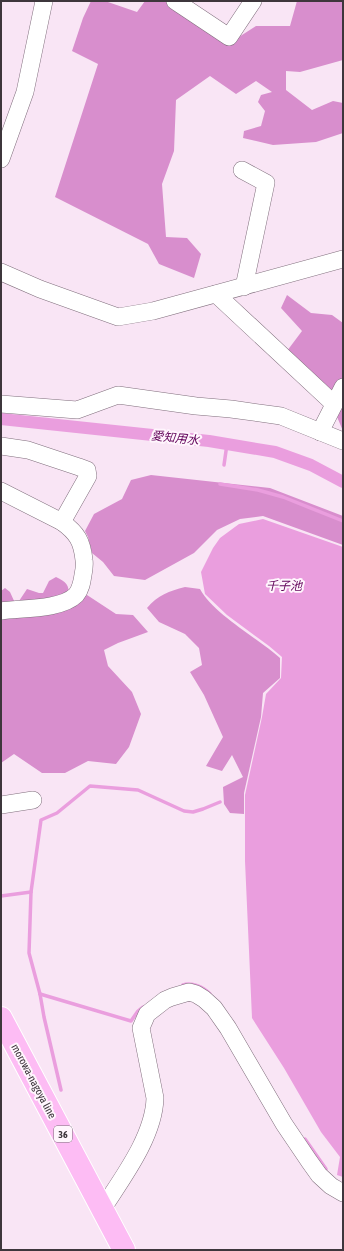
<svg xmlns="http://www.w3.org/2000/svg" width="344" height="1251" font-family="'Asap Condensed','Noto Sans JP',sans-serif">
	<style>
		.forest { fill: #d88ecd }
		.water { fill: #ea9ede }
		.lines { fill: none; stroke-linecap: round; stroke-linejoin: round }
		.stream { stroke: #ea9ede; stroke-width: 3.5 }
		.canal { stroke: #ea9ede; stroke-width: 12 }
		.minor-casing { stroke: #806f7d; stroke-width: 18 }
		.major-casing { stroke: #fff; stroke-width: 24 }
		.minor { stroke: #fff; stroke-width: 17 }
		.major { stroke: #fdbcf4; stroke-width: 22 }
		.labels { text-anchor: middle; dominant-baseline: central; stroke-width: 4; stroke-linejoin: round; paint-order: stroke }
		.shield { fill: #fff6fd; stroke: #787076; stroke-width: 1 }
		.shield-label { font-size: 10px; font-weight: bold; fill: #3e363c }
		.street-label { font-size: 11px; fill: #3e363c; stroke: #fff6fd }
		.water-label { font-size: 12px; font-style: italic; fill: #62045a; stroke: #fff6fd }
	</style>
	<rect width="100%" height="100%" fill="#f9e5f5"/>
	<!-- forest -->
	<g class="forest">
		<polygon points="91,1 105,1 137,12 145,1 165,1 228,44 256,26 290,26 297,1 343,1 343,60 300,72 286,71 286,90 312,110 333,101 343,103 343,133 316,142 273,145 243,138 244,131 261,126 265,111 258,102 261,95 272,92 256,81 236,94 210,76 176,100 174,151 162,184 166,237 187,238 201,254 194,278 159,264 148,244 55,197 98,64 72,51 83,18"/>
		<polygon points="287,295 311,313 332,315 343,323 343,431 335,412 287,351 302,331 281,308"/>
		<polygon points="151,475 270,488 343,516 343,545 263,516 240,519 217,530 194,553 145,580 114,576 103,562 92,553 88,537 85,531 94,514 122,499 131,480"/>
		<path d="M56,577C66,582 70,585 68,596L57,602H37L15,606L1,608V591L5,588L10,592L15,603L19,601L27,589L39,593H43L49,581Z"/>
		<path d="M185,587L200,589C213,614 258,638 280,658V678L263,693L261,717L244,793V814L230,813L224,804L223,787L243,777L232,755L222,771L206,766L223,737L204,695L190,672L202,665L199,648L185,634L159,622L147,608C158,595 169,591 185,587Z"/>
		<polygon points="87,595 116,614 133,615 148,632 118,643 104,650 108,666 132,692 141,714 129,747 116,764 88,761 65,773 42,773 14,754 1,763 1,616 69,608"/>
	</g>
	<!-- water -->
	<polygon class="water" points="263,519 343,547 343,1177 337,1175 340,1157 321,1132 284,1068 252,1018 245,861 245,795 262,717 266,694 281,678 282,657 269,646 227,615 205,594 201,572 213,548 220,538 239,524"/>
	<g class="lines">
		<!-- stream -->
		<g class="stream">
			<polyline points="224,465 227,444"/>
			<polyline points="220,484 258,490 283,497 343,521"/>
			<polyline points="1,896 31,892"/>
			<path d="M183,985C192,982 203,987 210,994"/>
			<polyline points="40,994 131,1021 138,1011 143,1007"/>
			<polyline points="61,1090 44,1017 40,994 29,953 31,892 41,820 57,813 90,786 138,790 184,811 193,812 203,809 220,802"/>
			<polyline points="305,1139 326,1169"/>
		</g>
		<!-- canal -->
		<polyline class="canal" points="1,419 209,441 275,452 311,465 343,482"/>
		<defs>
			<g id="minor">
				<polyline points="175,1 229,37 253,1"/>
				<polyline points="1,159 25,92 44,1"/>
				<polyline points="242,170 266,183 244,287"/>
				<polyline points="1,272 40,289 118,317 153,311 343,259"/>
				<polyline points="216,294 334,404"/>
				<polyline points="1,404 77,410 118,395 196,406 231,409 281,416 343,441"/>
				<polyline points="320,432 343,387"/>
				<polyline points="1,446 28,450 79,467 87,470 88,476 62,522"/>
				<path d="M1,491L62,522C77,533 82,541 84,560C85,565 84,570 83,575C82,582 81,589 76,595C61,610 21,608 1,611"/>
				<polyline points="1,805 33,800"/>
				<path d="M103,1208C123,1177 154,1136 155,1098L141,1028L147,1014L165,1000L172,997L189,992L196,994L204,999L214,1008L228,1028L284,1124L309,1161L319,1175L331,1186L343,1193"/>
			</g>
			<polyline id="major" points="1,1018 124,1250"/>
		</defs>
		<!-- minor casing -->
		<use href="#minor" class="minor-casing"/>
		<!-- major casing -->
		<use href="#major" class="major-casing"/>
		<!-- minor -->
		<use href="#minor" class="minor"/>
		<!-- major -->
		<use href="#major" class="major"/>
	</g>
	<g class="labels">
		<!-- shield labels -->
		<rect class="shield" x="54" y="1126" width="18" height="16" rx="3"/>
		<g class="shield-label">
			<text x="63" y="1134">36</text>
		</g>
		<!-- street labels -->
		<g class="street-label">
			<text transform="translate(34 1081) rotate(62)">morowa-nagoya line</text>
		</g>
		<!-- water labels -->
		<g class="water-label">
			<text transform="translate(175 438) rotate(6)">愛知用水</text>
			<text x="284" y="586">千子池</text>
		</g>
	</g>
	<!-- border -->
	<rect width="344" height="1251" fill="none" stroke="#3e363c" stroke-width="4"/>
</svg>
